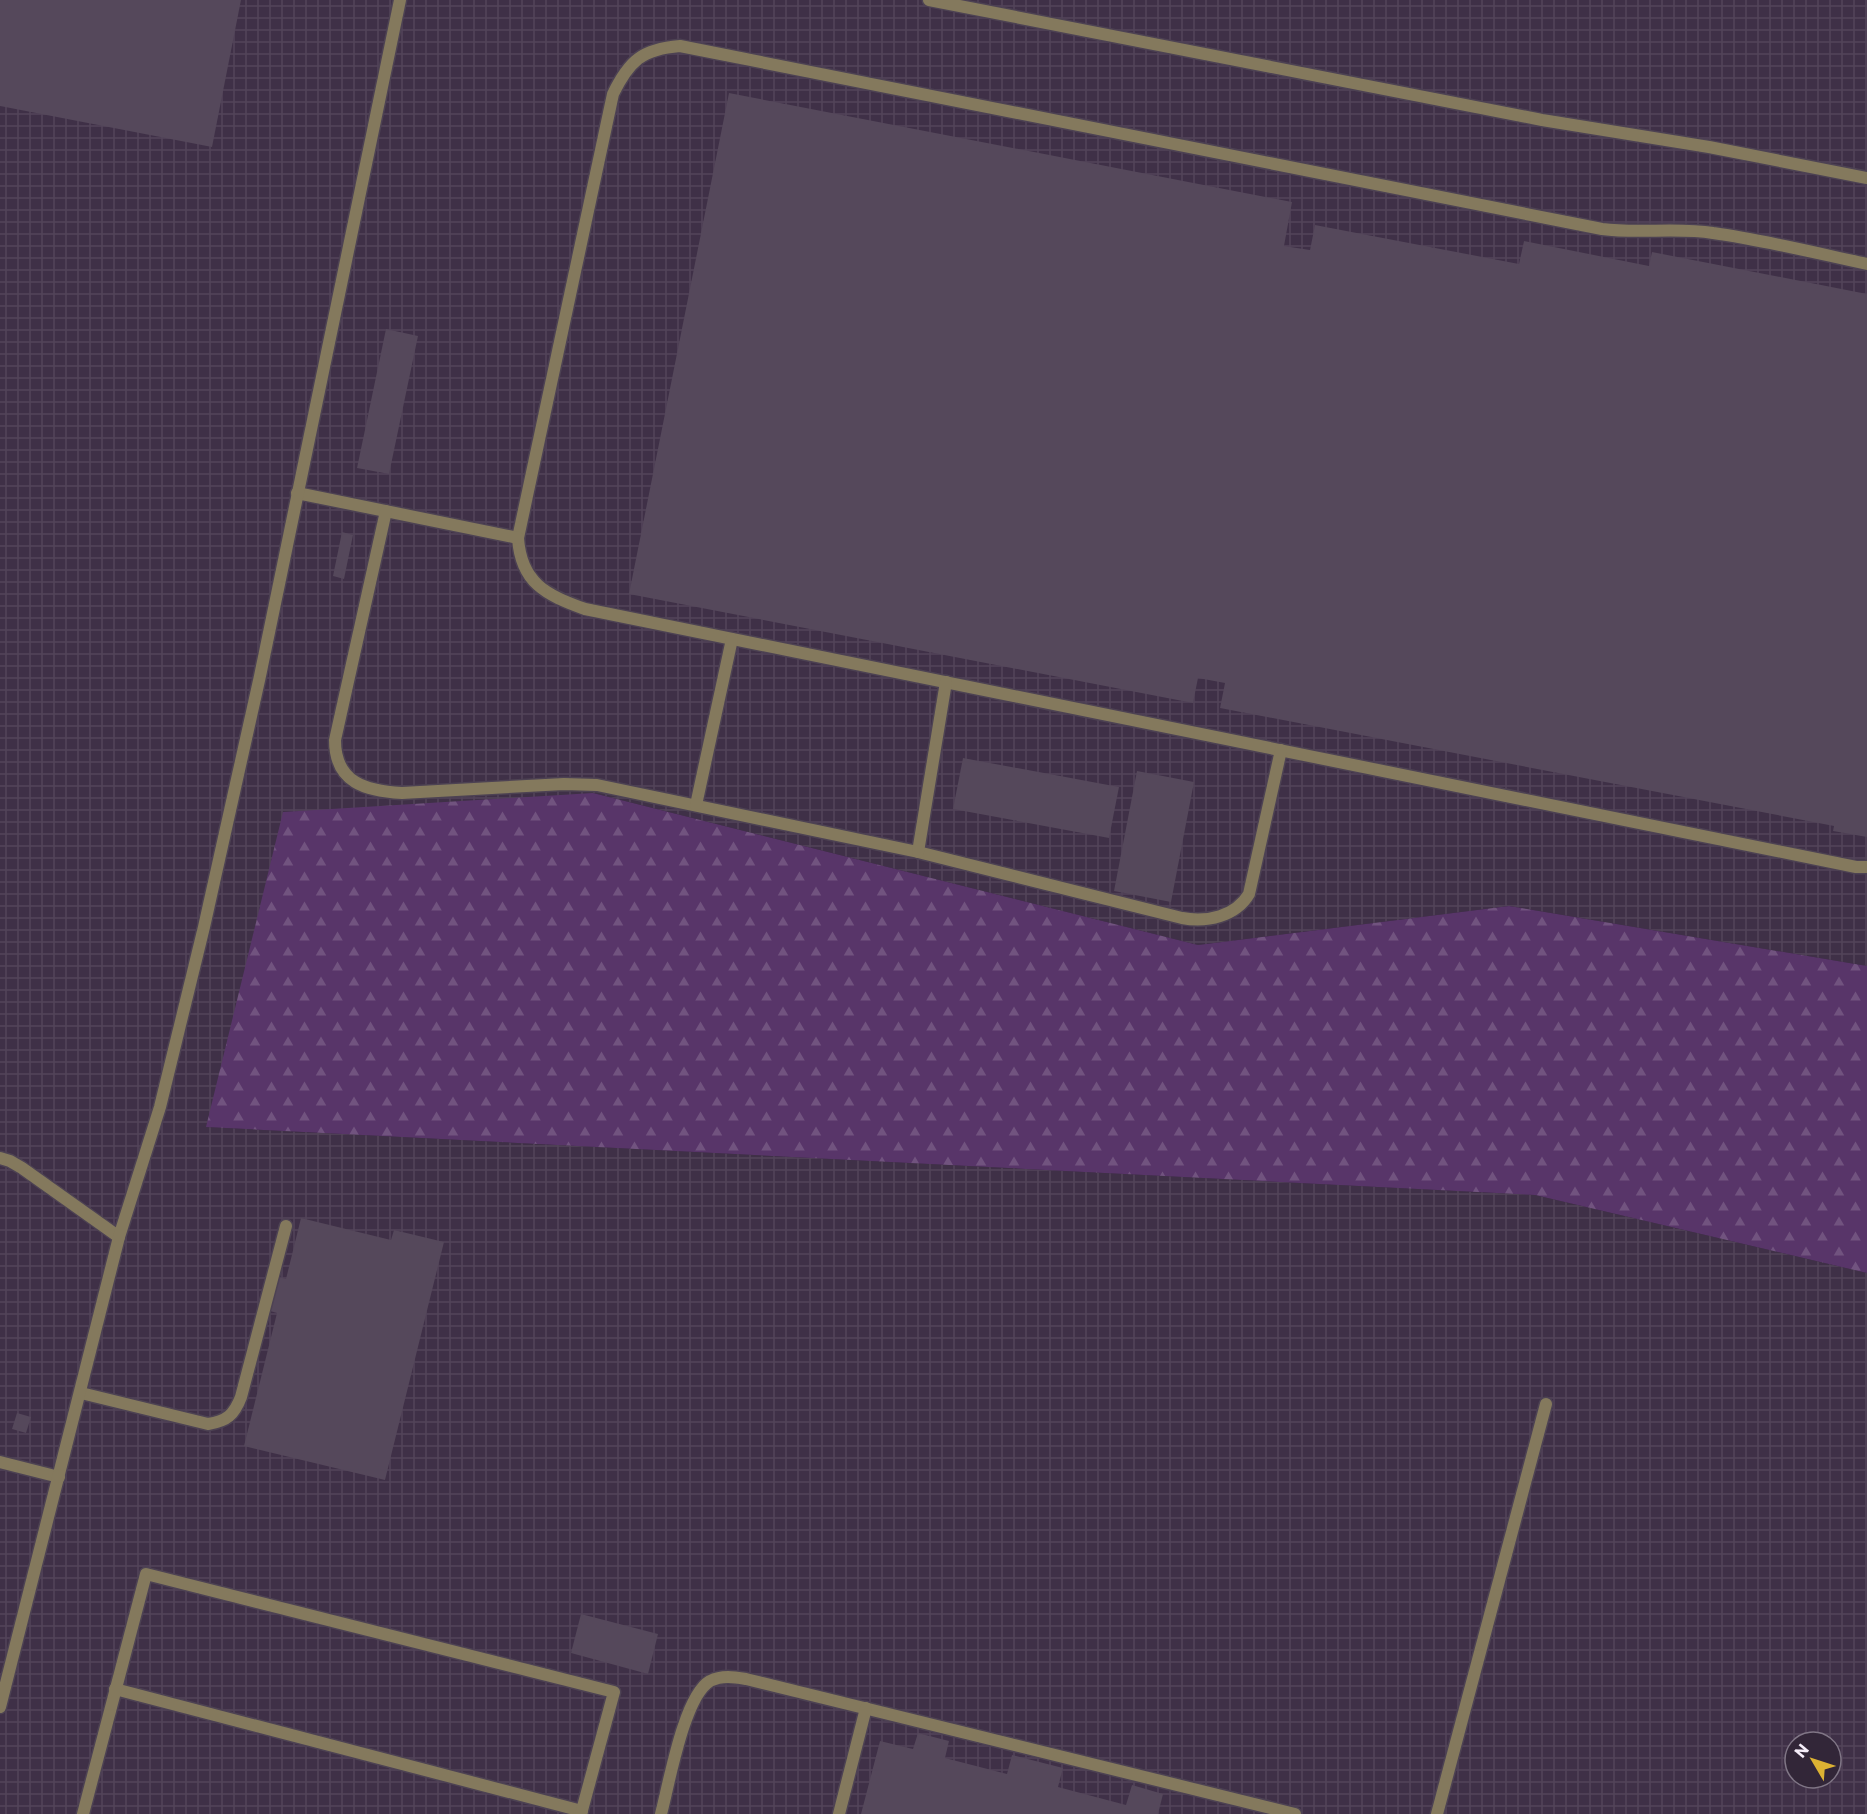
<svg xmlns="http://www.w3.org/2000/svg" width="1867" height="1814" font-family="Commissioner,sans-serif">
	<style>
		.industrial { fill: url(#industrial-grid); fill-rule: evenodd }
		.forest { fill: url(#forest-firs) }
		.building { fill: #55485b }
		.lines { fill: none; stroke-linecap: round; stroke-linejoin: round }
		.lane-casing { stroke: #4d4253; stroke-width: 15 }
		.street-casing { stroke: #4d4253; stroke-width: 15 }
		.lane { stroke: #84795d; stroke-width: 12 }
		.street { stroke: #84795d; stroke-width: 12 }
	</style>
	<defs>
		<pattern id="industrial-grid" width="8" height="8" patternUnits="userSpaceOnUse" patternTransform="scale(1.5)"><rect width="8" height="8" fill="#3f3047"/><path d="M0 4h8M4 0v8" fill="none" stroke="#524459"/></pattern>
		<pattern id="forest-firs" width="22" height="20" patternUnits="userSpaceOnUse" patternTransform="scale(1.5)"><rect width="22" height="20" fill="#583569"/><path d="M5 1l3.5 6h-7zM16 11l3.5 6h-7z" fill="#71537f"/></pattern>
	</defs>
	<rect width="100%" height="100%" fill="#322638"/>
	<!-- industrial -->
	<path class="industrial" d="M0,0H1867V966L1509,906L1198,945L593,793L206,1127L1535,1195L1867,1273V1814H0ZM1795,1742H1831V1778H1795Z"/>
	<!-- forest -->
	<polygon class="forest" points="593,793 1198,945 1509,906 1867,966 1867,1273 1535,1195 206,1127 283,812"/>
	<!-- building -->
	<g class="building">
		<polygon points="0,0 241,0 212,147 0,106"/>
		<polygon points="729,93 1292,202 1284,246 1310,250 1315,225 1519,264 1524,241 1649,266 1652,252 1867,294 1867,837 1833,831 1834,826 1220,708 1225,683 1198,678 1193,703 629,594"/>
		<polygon points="386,329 418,336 389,474 357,468"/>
		<polygon points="342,532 353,535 344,579 333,576"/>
		<polygon points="963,758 1119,787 1109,838 953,809"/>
		<polygon points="1137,771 1194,782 1171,902 1114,891"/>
		<polygon points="301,1218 391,1240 394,1230 444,1242 385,1480 244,1446 277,1313 270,1311 278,1277 286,1279"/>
		<polygon points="17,1413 31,1417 26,1433 12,1429"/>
		<polygon points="581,1614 658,1634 648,1674 571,1653"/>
		<polygon points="918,1733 949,1741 945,1758 1007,1774 1012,1755 1063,1768 1058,1787 1126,1805 1132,1785 1163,1794 1158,1814 861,1814 880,1741 913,1749"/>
	</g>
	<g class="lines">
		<defs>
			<g id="lane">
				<path d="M1867,264C1816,253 1764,240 1713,233C1676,227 1639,234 1602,229L680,46C642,49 629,61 613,94L518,538C521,583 546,595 585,609L1856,867H1867"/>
				<polyline points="297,493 518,538"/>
				<path d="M386,511L335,740C335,783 366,791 402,793L564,784L597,785L918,852L1182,918C1207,923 1236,916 1249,894L1281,750"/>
				<polyline points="696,805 732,639"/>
				<polyline points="918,852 946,682"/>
				<polyline points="0,1158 10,1161 22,1168 119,1237"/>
				<path d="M81,1393L208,1424C227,1421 234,1415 241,1397L286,1226"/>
				<polyline points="0,1462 59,1477"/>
				<polyline points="115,1689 582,1811"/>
				<polyline points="83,1814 146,1574 614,1692 581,1814"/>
				<path d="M661,1814C669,1784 684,1696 710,1681C722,1675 734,1677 746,1679L1295,1814"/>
				<polyline points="839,1814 866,1708"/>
			</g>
			<g id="street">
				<polyline points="929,0 1542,120 1709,147 1867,178"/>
				<polyline points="0,1707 119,1237 160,1107 204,927 260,676 400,0"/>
				<polyline points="1437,1814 1546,1404"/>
			</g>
		</defs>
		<!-- lane casing -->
		<use href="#lane" class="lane-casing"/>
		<!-- street casing -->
		<use href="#street" class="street-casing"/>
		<!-- lane -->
		<use href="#lane" class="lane"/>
		<!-- street -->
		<use href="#street" class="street"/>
	</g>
	<!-- north arrow -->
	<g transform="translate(1813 1760) rotate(309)"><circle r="28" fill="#322638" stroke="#807686" stroke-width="1.5"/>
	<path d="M0-4.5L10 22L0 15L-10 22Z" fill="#dcb233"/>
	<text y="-9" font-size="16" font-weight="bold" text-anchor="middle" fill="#f6eefa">N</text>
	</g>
</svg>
